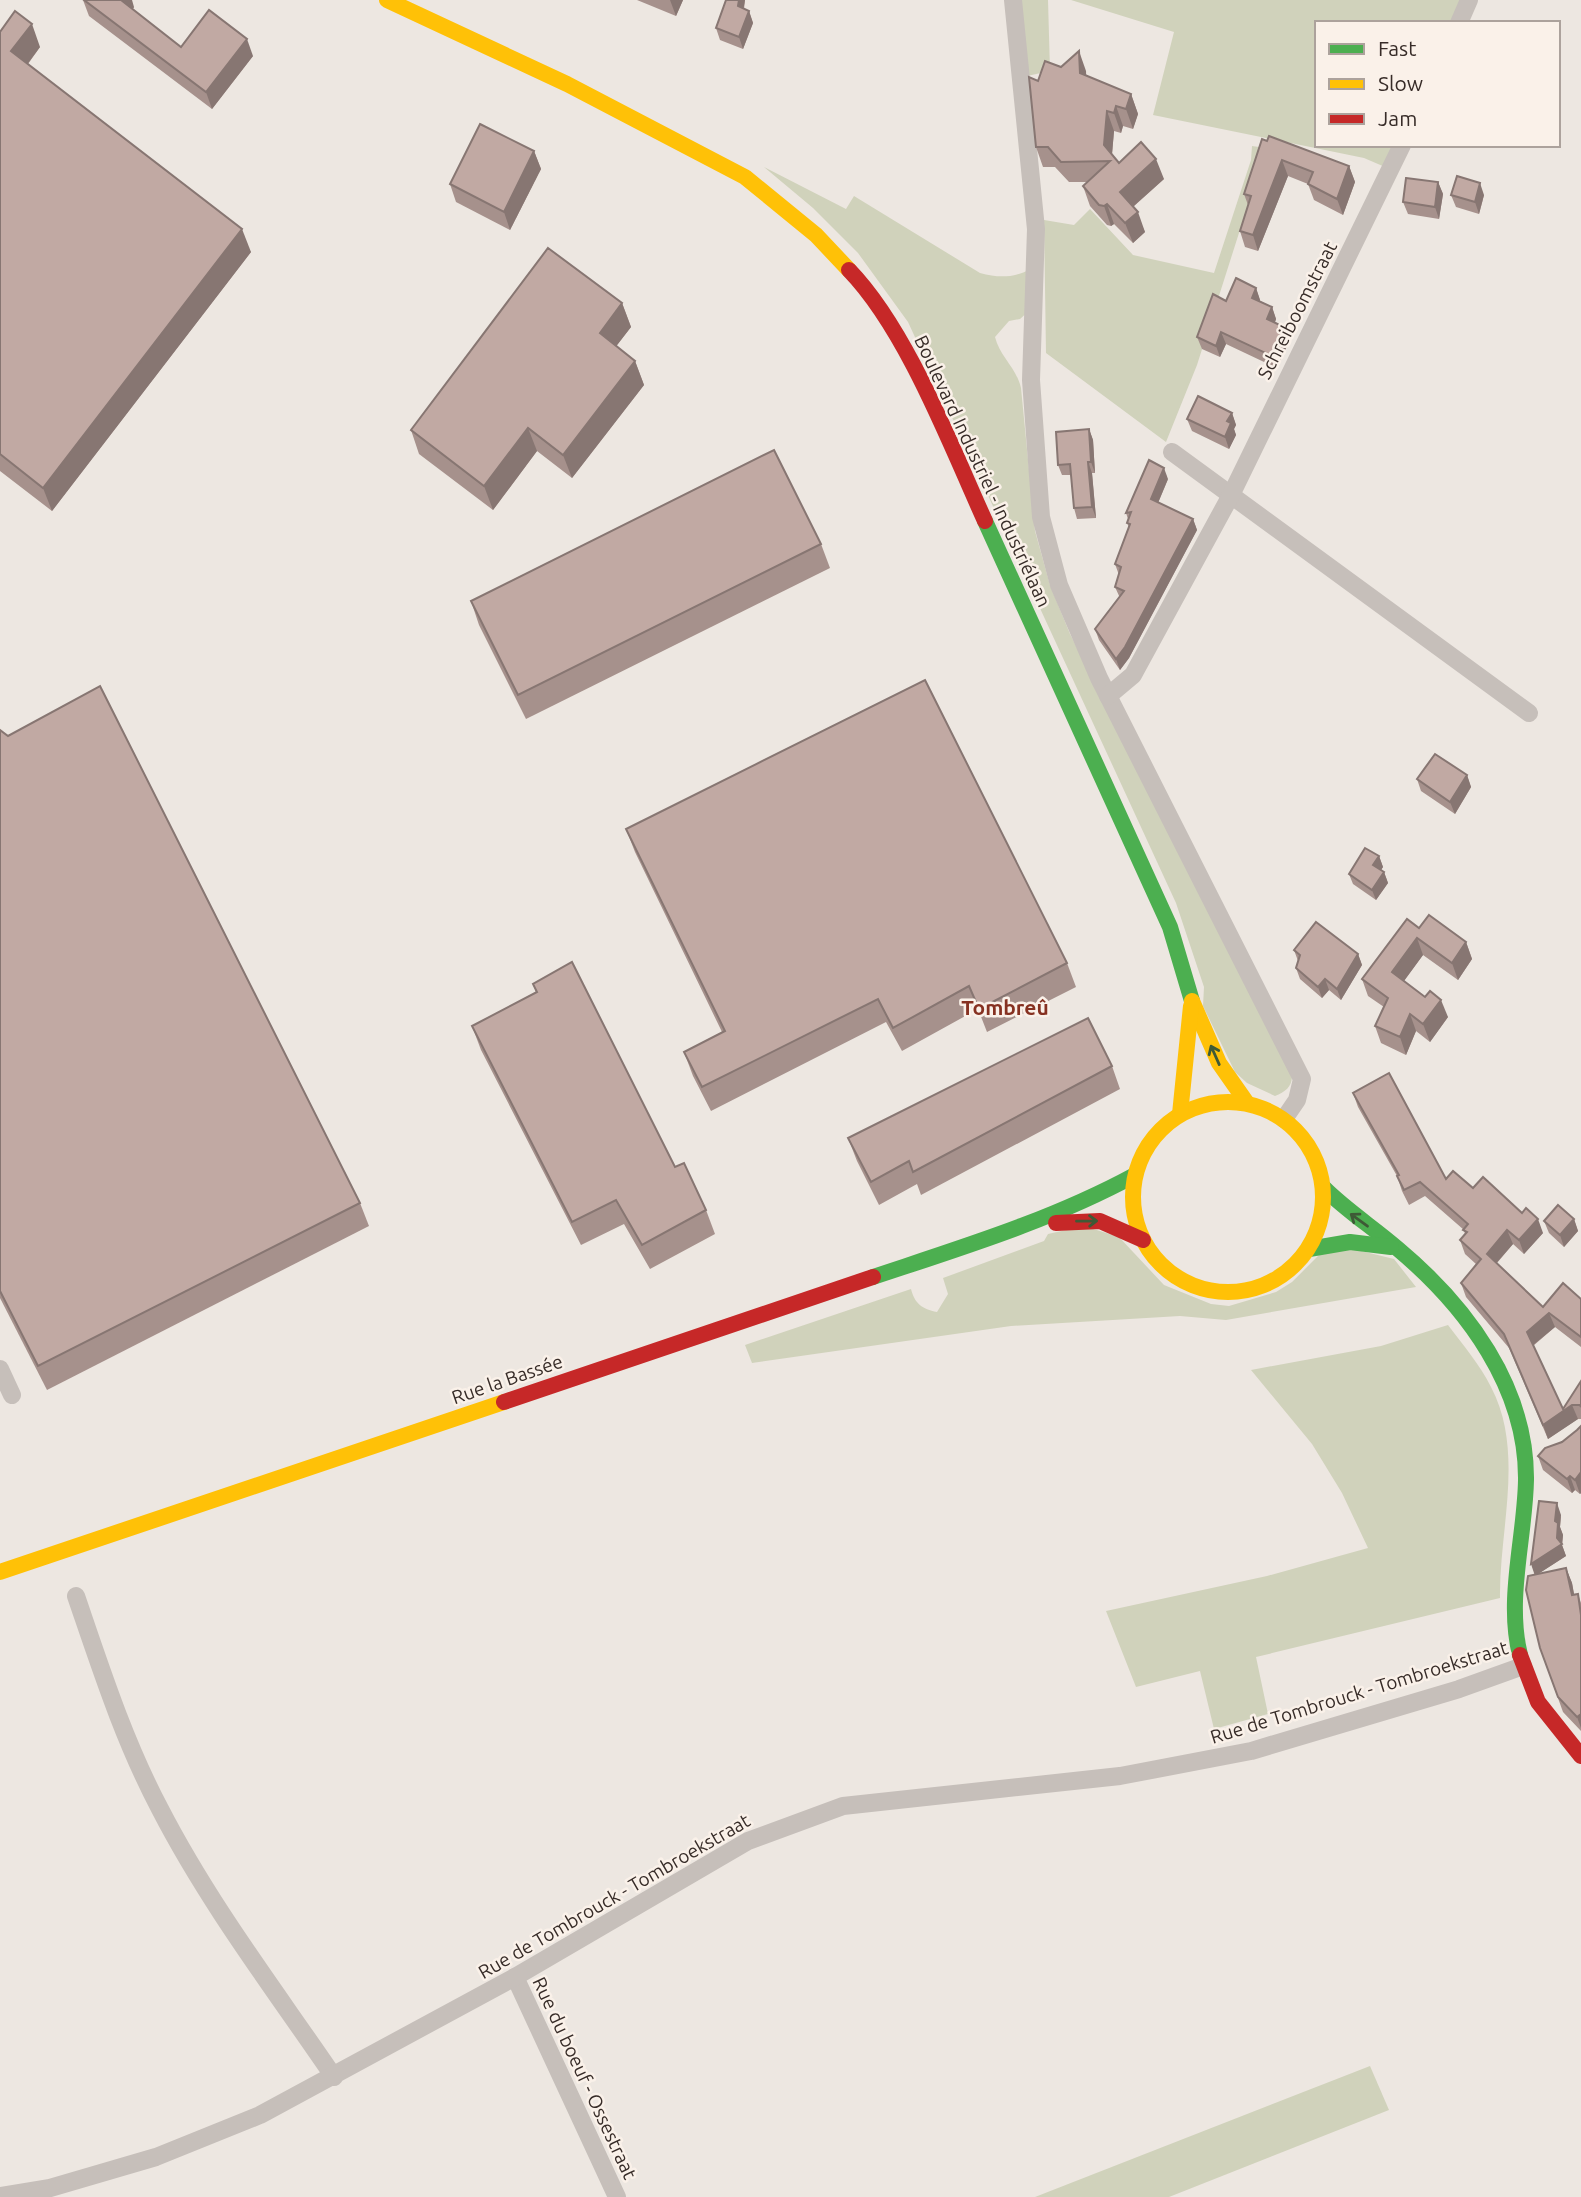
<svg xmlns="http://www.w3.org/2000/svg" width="1581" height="2197" font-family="Ubuntu,sans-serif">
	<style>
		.green { fill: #d0d2bb }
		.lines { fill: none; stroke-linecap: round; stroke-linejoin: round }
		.street { stroke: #c6bfba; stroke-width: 18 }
		.fast { stroke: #4caf50; stroke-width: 16 }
		.slow { stroke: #ffc107; stroke-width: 16 }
		.jam { stroke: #c62828; stroke-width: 16 }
		.wall { fill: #a6918c }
		.shaded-wall { fill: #877672 }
		.building { fill: #c1a9a3; stroke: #877672; stroke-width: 2 }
		.oneway { stroke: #3e5a36 }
		.labels { text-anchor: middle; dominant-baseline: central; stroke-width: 5; stroke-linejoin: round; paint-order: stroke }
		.street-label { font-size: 19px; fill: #372c28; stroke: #faf1e9 }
		.neighbourhood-label { font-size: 21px; font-weight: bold; fill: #863121; stroke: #faf1e9 }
	</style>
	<rect width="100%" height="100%" fill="#ede7e1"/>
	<!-- green -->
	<g class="green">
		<polygon points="1019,0 1048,0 1050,71 1027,76"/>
		<polygon points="1071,0 1461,0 1451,23 1317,23 1317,145 1395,145 1385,167 1364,158 1153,115 1174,32"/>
		<polygon points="1252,146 1266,148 1197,365 1166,442 1046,353 1044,220 1074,225 1090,209 1133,255 1214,273 1251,160"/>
		<path d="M764,167L846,209L854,196L980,273C999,278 1013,278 1031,269L1030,310L1020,319L1009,321L995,337C1000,357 1016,367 1021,388L1035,531L1050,585L1070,634L1292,1076C1292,1087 1285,1092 1275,1096L1247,1083L1235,1072L1203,1006L1204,987L1176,903L908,322L858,253L813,208Z"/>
		<path d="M1084,1226L1119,1237L1164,1285L1211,1304L1229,1306L1276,1292L1292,1282L1319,1255L1341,1246L1394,1259L1416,1287L1226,1320L1180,1316L1011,1326L752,1363L745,1345L911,1289C915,1304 922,1309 937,1312L948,1294L943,1278L1044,1241L1048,1234Z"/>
		<path d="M1448,1325C1463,1345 1480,1365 1491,1387C1525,1452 1499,1529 1500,1598L1256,1657L1268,1714L1214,1729L1200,1671L1136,1687L1106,1611L1267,1576L1368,1548L1342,1493L1312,1444L1251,1370L1381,1346Z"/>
		<polygon points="1370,2066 1389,2110 1169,2197 1035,2197"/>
	</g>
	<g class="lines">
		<!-- street -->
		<g class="street">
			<polyline points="1013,0 1036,229 1031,380 1041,517 1059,585 1099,678 1302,1079 1297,1100 1284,1119"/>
			<polyline points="1459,23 1469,0"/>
			<polyline points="1172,452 1529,713"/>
			<polyline points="1108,696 1133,675 1231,495 1402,145"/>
			<polyline points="0,1369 12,1395"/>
			<path d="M76,1596C101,1669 124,1741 160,1809C209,1904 274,1989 334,2077"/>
			<polyline points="515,1977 617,2197"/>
			<polyline points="0,2196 50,2188 156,2157 260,2115 515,1977 748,1841 843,1806 1120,1776 1251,1751 1459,1689 1523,1666"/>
		</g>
		<!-- fast -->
		<g class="fast">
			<polyline points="985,521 1170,927 1192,1001"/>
			<path d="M1324,1188C1347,1211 1374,1228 1398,1249C1466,1306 1527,1387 1526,1480C1525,1537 1506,1599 1520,1655"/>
			<polyline points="1309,1249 1350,1242 1391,1247"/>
			<path d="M873,1277C963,1247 1052,1220 1135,1175"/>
		</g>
		<!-- slow -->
		<g class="slow">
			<polyline points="387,0 567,84 745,177 816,235 849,270"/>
			<polyline points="1192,1001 1219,1063 1247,1103"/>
			<circle cx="1228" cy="1197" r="95"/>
			<polyline points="1180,1114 1191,1006"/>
			<polyline points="0,1572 504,1402"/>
		</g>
		<!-- jam -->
		<g class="jam">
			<path d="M849,270C907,330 950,444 985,521"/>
			<polyline points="1056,1223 1100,1221 1143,1240"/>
			<polyline points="504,1402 873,1277"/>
			<polyline points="1520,1655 1538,1702 1581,1756"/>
		</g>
	</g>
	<!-- wall -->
	<g class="wall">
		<polygon points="83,0 134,7 133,9 181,47 253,56 212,109 89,16"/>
		<polygon points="637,0 683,0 676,16"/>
		<polygon points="726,0 745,0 744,9 749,11 753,23 743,49 720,40 716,28"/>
		<polygon points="0,32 40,47 28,64 251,252 52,511 0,471"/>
		<polygon points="1061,67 1086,71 1086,76 1131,94 1138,114 1133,129 1123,126 1121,133 1114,131 1112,155 1119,163 1164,179 1133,207 1145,232 1133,243 1114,224 1111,226 1107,225 1090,206 1083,186 1087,182 1069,182 1055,167 1043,167 1036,147 1038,81"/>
		<polygon points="1262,139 1349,166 1355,182 1343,215 1314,200 1308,184 1288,176 1258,251 1245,247 1240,231 1248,205 1244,194"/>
		<polygon points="534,151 541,169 510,230 456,202 450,184"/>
		<polygon points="1438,182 1443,194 1439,219 1408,214 1403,202"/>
		<polygon points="1451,195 1484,195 1479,214 1456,207"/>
		<polygon points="1256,288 1260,300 1260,301 1272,307 1276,319 1275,322 1286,328 1290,339 1277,368 1226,344 1220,357 1202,349 1197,337 1226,301"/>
		<polygon points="622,303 631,327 616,346 635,361 644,385 572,478 537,451 493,510 419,454 411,430"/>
		<polygon points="1232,413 1236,425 1234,429 1236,435 1229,449 1192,431 1187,419"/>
		<polygon points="1089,429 1093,440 1095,473 1092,473 1096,518 1077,519 1074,508 1071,475 1062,475 1058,465"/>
		<polygon points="1168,479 1158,503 1193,519 1197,530 1129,658 1120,670 1099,640 1095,629 1120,598 1115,587 1119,575 1115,564 1129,527 1127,523 1128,519 1126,513"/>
		<polygon points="821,544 830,568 526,719 479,625 471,601"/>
		<polygon points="0,730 360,1203 369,1226 47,1390 0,1298"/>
		<polygon points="1467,775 1471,787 1455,814 1421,791 1417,779"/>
		<polygon points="626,829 1067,963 1076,987 987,1032 978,1009 902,1051 886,1022 711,1111 693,1076 684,1052 722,1032 635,852"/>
		<polygon points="1379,856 1383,867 1381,870 1384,872 1388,883 1376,900 1353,884 1349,874"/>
		<polygon points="1419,928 1466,942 1472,959 1458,980 1423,955 1404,981 1448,1017 1430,1042 1416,1031 1406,1055 1381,1043 1375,1026 1384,1007 1368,996 1362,979"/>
		<polygon points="1294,950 1358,954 1362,965 1341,1000 1329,990 1322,998 1300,979 1296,968 1298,961"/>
		<polygon points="533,984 675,1167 706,1210 715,1234 650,1269 624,1224 581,1245 481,1050 472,1026 536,992"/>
		<polygon points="1112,1066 1120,1089 921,1195 917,1184 879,1205 857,1161 848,1138"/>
		<polygon points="1353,1093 1446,1179 1473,1188 1543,1233 1524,1254 1513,1244 1497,1263 1543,1307 1581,1299 1581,1347 1555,1327 1533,1346 1563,1409 1581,1381 1581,1419 1578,1419 1548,1439 1509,1348 1466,1297 1461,1283 1476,1264 1465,1254 1460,1240 1465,1234 1464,1230 1425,1196 1409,1205 1402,1191 1397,1176 1358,1107"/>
		<polygon points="1574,1219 1578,1231 1564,1247 1549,1233 1544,1221"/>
		<polygon points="1581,1426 1581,1493 1580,1494 1575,1490 1572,1493 1543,1470 1538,1456 1562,1442 1577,1430"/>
		<polygon points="1561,1515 1560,1527 1563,1535 1562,1545 1566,1556 1538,1574 1566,1568 1572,1583 1574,1595 1578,1594 1581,1603 1581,1731 1563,1712 1540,1648 1535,1575"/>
	</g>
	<!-- shaded-wall -->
	<g class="shaded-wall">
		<polygon points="121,0 132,0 134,7 127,17"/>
		<polygon points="670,0 683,0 676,16"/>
		<polygon points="739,0 745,0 742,17 738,6"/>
		<polygon points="749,11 753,23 743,49 739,37"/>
		<polygon points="32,24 40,47 20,74 11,51"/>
		<polygon points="247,39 253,56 212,109 206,92"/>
		<polygon points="1079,51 1086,71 1087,93 1080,73"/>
		<polygon points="1131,94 1138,114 1133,129 1126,109"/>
		<polygon points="1116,106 1123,126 1121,133 1114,113"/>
		<polygon points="1107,111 1114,131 1111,165 1104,145"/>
		<polygon points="534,151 541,169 510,230 504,212"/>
		<polygon points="1156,159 1164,179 1127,212 1120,192"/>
		<polygon points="1282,160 1288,176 1258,251 1253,235"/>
		<polygon points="1349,166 1355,182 1343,215 1337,199"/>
		<polygon points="1438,182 1443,194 1439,219 1435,207"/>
		<polygon points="1480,183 1484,195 1479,214 1475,202"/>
		<polygon points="1107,204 1114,224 1111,226 1104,206"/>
		<polygon points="1138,212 1145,232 1133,243 1125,223"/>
		<polygon points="242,229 251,252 52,511 43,488"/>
		<polygon points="1256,288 1260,300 1256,309 1252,298"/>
		<polygon points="622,303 631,327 608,357 600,333"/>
		<polygon points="1272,307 1276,319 1272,331 1267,319"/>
		<polygon points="1286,328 1290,339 1277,368 1272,356"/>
		<polygon points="1221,332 1226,344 1220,357 1216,346"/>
		<polygon points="635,361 644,385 572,478 563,455"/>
		<polygon points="1232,413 1236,425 1234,429 1236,435 1229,449 1225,437 1227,421"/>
		<polygon points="528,428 537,451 493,510 484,486"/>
		<polygon points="1089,429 1093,440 1095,473 1091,462"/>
		<polygon points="1088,462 1092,473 1096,518 1092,507"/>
		<polygon points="1164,468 1168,479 1155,510 1151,499"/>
		<polygon points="1193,519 1197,530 1129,658 1120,670 1116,659"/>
		<polygon points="1467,775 1471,787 1455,814 1450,802"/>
		<polygon points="1379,856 1383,867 1377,876 1373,865"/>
		<polygon points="1384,872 1388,883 1376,900 1372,890"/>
		<polygon points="1417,938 1423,955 1398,989 1392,972"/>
		<polygon points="1466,942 1472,959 1458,980 1452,963"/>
		<polygon points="1358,954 1362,965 1341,1000 1337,989"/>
		<polygon points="1325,979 1329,990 1322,998 1318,987"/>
		<polygon points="1441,1000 1448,1017 1430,1042 1423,1024"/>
		<polygon points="1410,1014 1416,1031 1406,1055 1400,1037"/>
		<polygon points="1538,1219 1543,1233 1524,1254 1519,1240"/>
		<polygon points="1574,1219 1578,1231 1564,1247 1560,1235"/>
		<polygon points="1507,1230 1513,1244 1492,1268 1487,1254"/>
		<polygon points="1549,1313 1555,1327 1532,1346 1527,1332"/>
		<polygon points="1572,1405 1578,1419 1548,1439 1543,1425"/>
		<polygon points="1581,1472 1581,1493 1580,1494 1575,1480"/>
		<polygon points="1570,1476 1575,1490 1572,1493 1567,1479"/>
		<polygon points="1557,1503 1561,1515 1560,1527 1563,1535 1562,1545 1566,1556 1535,1576 1531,1564 1557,1538 1555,1521"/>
		<polygon points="1566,1568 1572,1583 1577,1610 1572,1595"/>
		<polygon points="1581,1714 1581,1728 1577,1717"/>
	</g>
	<!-- building -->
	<g class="building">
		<polygon points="84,0 121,0 181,47 209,10 247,39 206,92"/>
		<polygon points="726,0 739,0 738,6 749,11 739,37 716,28"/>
		<polygon points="15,11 32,24 11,51 242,229 43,488 0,454 0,32"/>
		<polygon points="1079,51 1080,73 1131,94 1126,109 1116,106 1114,113 1107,111 1104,145 1119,163 1141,142 1156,159 1120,192 1138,212 1125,223 1107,204 1104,206 1099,205 1083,186 1110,161 1061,162 1048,147 1036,147 1029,77 1038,81 1045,61 1061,67"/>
		<polygon points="480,124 534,151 504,212 450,184"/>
		<polygon points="1269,136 1349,166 1337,199 1308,184 1313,172 1282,160 1253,235 1240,231 1251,196 1244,194 1262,139 1267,141"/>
		<polygon points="1457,176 1480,183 1475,202 1451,195"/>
		<polygon points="1406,178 1438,182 1435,207 1403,202"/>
		<polygon points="548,248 622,303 600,333 635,361 563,455 528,428 484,486 411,430"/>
		<polygon points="1236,278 1256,288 1252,298 1272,307 1267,319 1286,328 1272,356 1221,332 1216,346 1197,337 1213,294 1226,301"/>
		<polygon points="1198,396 1232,413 1227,421 1231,423 1225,437 1187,419"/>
		<polygon points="1089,429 1091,462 1088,462 1092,507 1074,508 1070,464 1058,465 1056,432"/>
		<polygon points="774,450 821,544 518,695 471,601"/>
		<polygon points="1149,460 1164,468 1151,499 1193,519 1125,647 1116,659 1095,629 1124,591 1115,587 1121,567 1115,564 1130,524 1127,523 1131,512 1126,513"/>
		<polygon points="925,680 1067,963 979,1009 969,986 893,1028 878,999 702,1087 684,1052 725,1031 626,829"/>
		<polygon points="100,686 360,1203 38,1366 0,1291 0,730 8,736"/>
		<polygon points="1435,754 1467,775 1450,802 1417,779"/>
		<polygon points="1365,848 1379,856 1373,865 1384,872 1372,890 1349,874"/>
		<polygon points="1429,915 1466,942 1452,963 1417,938 1392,972 1425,997 1430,991 1441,1000 1423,1024 1410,1014 1400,1037 1375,1026 1388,998 1362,979 1407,919 1419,928"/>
		<polygon points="1316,922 1358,954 1337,989 1325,979 1318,987 1296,968 1300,955 1294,950"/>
		<polygon points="572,962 675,1167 684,1163 706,1210 642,1245 616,1200 572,1222 472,1026 537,992 533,984"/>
		<polygon points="1088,1018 1112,1066 913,1172 909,1161 871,1182 848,1138"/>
		<polygon points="1389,1073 1446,1179 1453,1171 1473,1188 1483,1177 1522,1213 1526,1208 1538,1219 1519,1240 1507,1230 1487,1254 1543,1307 1563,1283 1581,1299 1581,1337 1549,1313 1527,1332 1563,1409 1581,1381 1581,1407 1580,1405 1572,1405 1543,1425 1504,1334 1461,1283 1481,1259 1460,1240 1467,1232 1463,1230 1468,1224 1420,1182 1404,1190 1397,1176 1399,1175 1353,1093"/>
		<polygon points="1558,1205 1574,1219 1560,1235 1544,1221"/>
		<polygon points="1581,1426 1581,1472 1575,1480 1570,1476 1567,1479 1538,1456 1545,1448 1562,1442 1577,1430"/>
		<polygon points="1539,1501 1557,1503 1555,1521 1558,1523 1557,1538 1562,1544 1531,1564"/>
		<polygon points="1566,1568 1572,1595 1578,1594 1581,1615 1581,1714 1577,1717 1558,1697 1540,1648 1526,1590 1528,1576"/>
	</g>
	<!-- one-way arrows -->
	<defs><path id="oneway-shaft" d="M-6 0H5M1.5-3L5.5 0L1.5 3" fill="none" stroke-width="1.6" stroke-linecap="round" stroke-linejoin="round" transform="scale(1.75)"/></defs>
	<g class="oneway">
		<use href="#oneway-shaft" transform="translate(1215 1055) rotate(-114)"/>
		<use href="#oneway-shaft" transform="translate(1359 1220) rotate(-144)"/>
		<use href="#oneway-shaft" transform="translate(1087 1221) rotate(-1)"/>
	</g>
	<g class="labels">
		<!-- street labels -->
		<g class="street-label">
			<text transform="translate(1297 310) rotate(-63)">Schreiboomstraat</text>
			<text transform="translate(983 471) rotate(65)">Boulevard Industriel - Industriélaan</text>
			<text transform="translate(507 1379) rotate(-19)">Rue la Bassée</text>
			<text transform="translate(1359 1692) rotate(-17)">Rue de Tombrouck - Tombroekstraat</text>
			<text transform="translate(614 1896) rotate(-30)">Rue de Tombrouck - Tombroekstraat</text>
			<text transform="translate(585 2078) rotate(65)">Rue du boeuf - Ossestraat</text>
		</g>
		<!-- neighbourhood labels -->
		<g class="neighbourhood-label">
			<text x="1005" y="1007">Tombreû</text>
		</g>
	</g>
	<!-- legend -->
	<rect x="1315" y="21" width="245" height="126" fill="#faf1e9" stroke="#aca29c" stroke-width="2"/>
	<rect x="1329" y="44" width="35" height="10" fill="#4caf50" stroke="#aca29c" stroke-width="2"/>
	<text x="1378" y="56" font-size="21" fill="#372c28">Fast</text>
	<rect x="1329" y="79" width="35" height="10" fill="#ffc107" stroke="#aca29c" stroke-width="2"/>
	<text x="1378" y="91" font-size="21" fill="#372c28">Slow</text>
	<rect x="1329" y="114" width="35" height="10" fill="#c62828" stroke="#aca29c" stroke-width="2"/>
	<text x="1378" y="126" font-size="21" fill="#372c28">Jam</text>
</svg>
